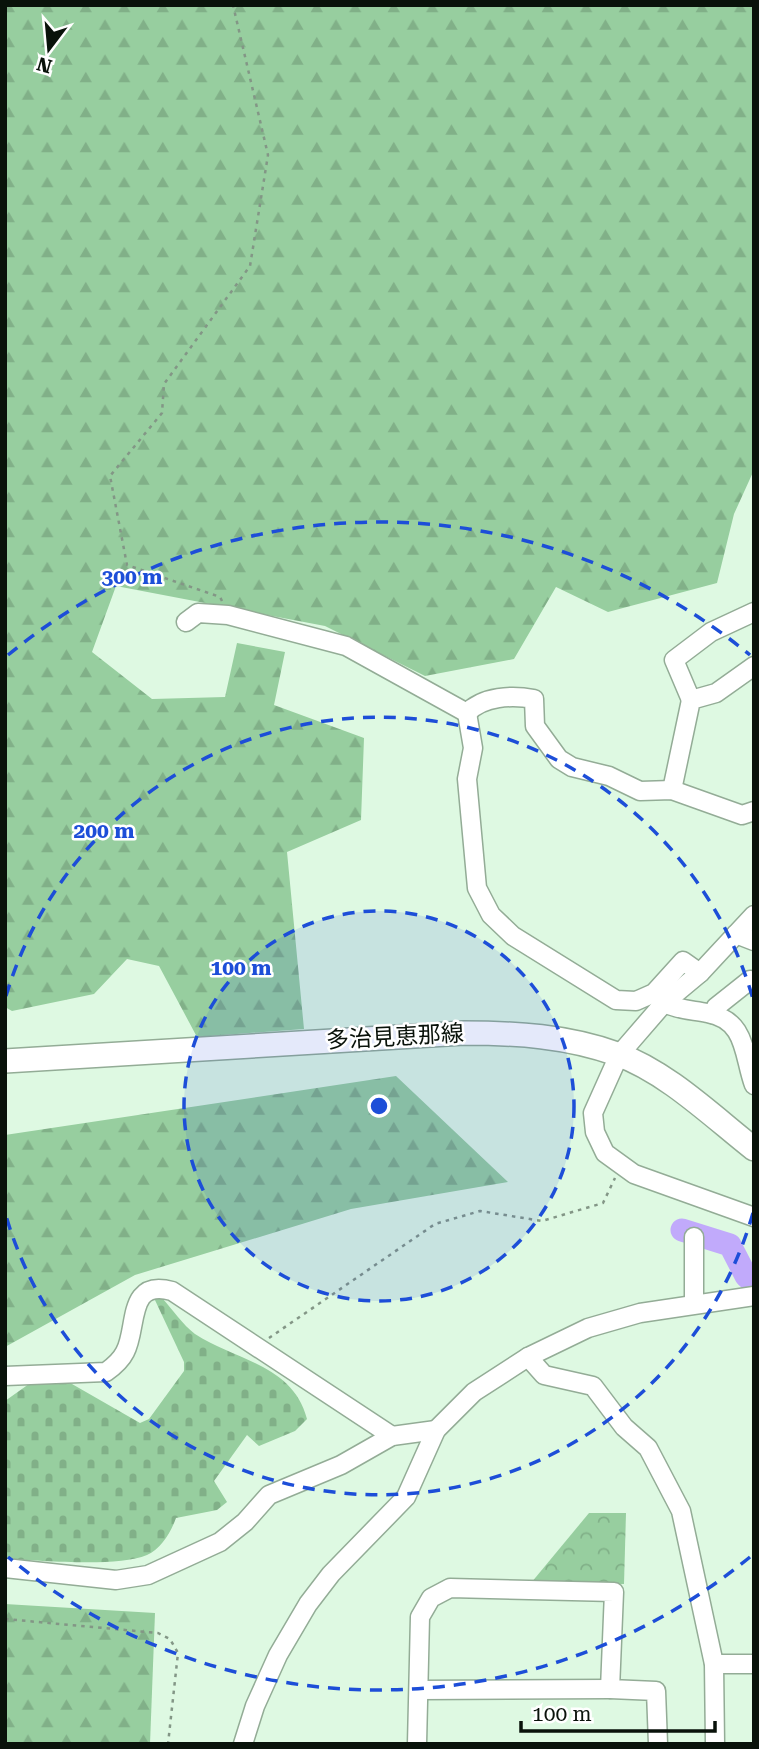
<svg xmlns="http://www.w3.org/2000/svg" width="759" height="1749" font-family="'Roboto Serif','Noto Sans JP',serif">
	<style>
		.forest { fill: url(#forest-firs) }
		.cemetery { fill: url(#cemetery-stones) }
		.park { fill: url(#park-crowns) }
		.lines { fill: none; stroke-linecap: round; stroke-linejoin: round }
		.river { stroke: #c1aafb; stroke-width: 23 }
		.minor-casing { stroke: #93ac96; stroke-width: 21 }
		.major-casing { stroke: #93ac96; stroke-width: 26 }
		.path { stroke: #839686; stroke-width: 2.5; stroke-dasharray: 3.5 5; stroke-linecap: butt }
		.minor { stroke: #fff; stroke-width: 18 }
		.major { stroke: #fff; stroke-width: 23 }
		.ring { fill: none; stroke: #1d4ed8; stroke-width: 3.5; stroke-dasharray: 12 9 }
		.labels { text-anchor: middle; dominant-baseline: central; stroke-width: 5; stroke-linejoin: round; paint-order: stroke }
		.street-label { font-size: 23px; fill: #09120a; stroke: #fff }
		.centre { fill: #1d4ed8; stroke: #fff; stroke-width: 3.5 }
		.ring-label { font-size: 21px; text-anchor: middle; font-weight: bold; fill: #1d4ed8; stroke: #fff; stroke-width: 5; stroke-linejoin: round; paint-order: stroke }
	</style>
	<defs>
		<pattern id="forest-firs" width="22" height="20" patternUnits="userSpaceOnUse" patternTransform="scale(1.75)"><rect width="22" height="20" fill="#97ce9f"/><path d="M5 1l3.5 6h-7zM16 11l3.5 6h-7z" fill="#81b088"/></pattern>
		<pattern id="cemetery-stones" width="16" height="16" patternUnits="userSpaceOnUse" patternTransform="scale(1.75)"><rect width="16" height="16" fill="#97ce9f"/><path d="M2 7V4a2 2 0 0 1 4 0v3zM10 15v-3a2 2 0 0 1 4 0v3z" fill="#81b088"/></pattern>
		<pattern id="park-crowns" width="20" height="18" patternUnits="userSpaceOnUse" patternTransform="scale(1.75)"><rect width="20" height="18" fill="#97ce9f"/><path d="M2 6a3 3 0 1 1 6 0M12 15a3 3 0 1 1 6 0" fill="none" stroke="#81b088"/></pattern>
	</defs>
	<rect width="100%" height="100%" fill="#def9e2"/>
	<!-- forest -->
	<g class="forest">
		<polygon points="5,5 754,5 754,470 734,514 717,583 608,612 556,587 514,659 425,676 325,626 116,586 92,652 152,699 225,697 237,643 285,652 274,705 364,738 361,820 287,852 304,1029 197,1037 159,966 127,959 94,994 12,1011 5,1007"/>
		<polygon points="396,1076 508,1182 351,1209 135,1275 5,1347 5,1135"/>
		<polygon points="5,1604 155,1613 150,1744 5,1744"/>
	</g>
	<!-- cemetery -->
	<path class="cemetery" d="M154,1298H162C172,1309 183,1325 195,1334C237,1361 293,1365 307,1419L295,1431L259,1446L247,1435L214,1481L227,1502L217,1510L176,1518C171,1532 161,1549 147,1555C116,1568 41,1560 5,1559V1401L36,1379L72,1384L140,1423L149,1419L184,1371V1362Z"/>
	<!-- park -->
	<polygon class="park" points="589,1513 626,1513 624,1584 531,1583"/>
	<g class="lines">
		<!-- river -->
		<polyline class="river" points="682,1230 730,1245 746,1276 754,1283"/>
		<defs>
			<g id="minor">
				<polyline points="186,622 198,613 228,615 346,646 467,713"/>
				<polyline points="691,700 674,660 711,632 754,612"/>
				<polyline points="467,713 473,748 467,779 477,888 491,915 513,936 616,1000 636,1001 654,993 683,961 700,973"/>
				<path d="M467,713C483,696 512,695 534,699L535,726L559,759L572,767L609,776L640,791L672,790L742,815L754,811"/>
				<polyline points="672,790 691,700 716,693 754,666"/>
				<polyline points="754,915 700,973 664,1003 619,1055 593,1113 595,1132 605,1153 634,1174 754,1217"/>
				<polyline points="736,934 754,941"/>
				<path d="M664,1003C679,1010 692,1010 707,1013C747,1020 743,1055 754,1085"/>
				<polyline points="713,1014 716,1007 750,980"/>
				<polyline points="694,1237 694,1304"/>
				<polyline points="528,1357 544,1375 593,1386 624,1427 648,1448 681,1511 714,1664 715,1744"/>
				<path d="M5,1376L106,1372C113,1367 121,1360 125,1352C138,1329 126,1278 172,1291L392,1436"/>
				<polyline points="5,1568 116,1580 148,1575 220,1542 245,1522 269,1495 341,1465 392,1436 436,1430"/>
				<polyline points="714,1664 754,1664"/>
				<polyline points="419,1690 610,1689"/>
				<polyline points="243,1744 255,1706 278,1655 308,1604 331,1574 406,1497 436,1430 474,1392 528,1357 588,1328 640,1313 754,1296"/>
				<polyline points="417,1744 420,1617 431,1598 450,1588 614,1592 610,1689 656,1691 658,1744"/>
			</g>
			<path id="major" d="M5,1061L464,1033C516,1033 567,1036 617,1054C667,1072 712,1116 754,1149"/>
		</defs>
		<!-- minor casing -->
		<use href="#minor" class="minor-casing"/>
		<!-- major casing -->
		<use href="#major" class="major-casing"/>
		<!-- path -->
		<g class="path">
			<polyline points="222,601 220,597 127,565 110,476 162,413 164,384 250,266 268,155 233,5"/>
			<polyline points="269,1338 435,1224 480,1211 542,1221 603,1203 615,1178"/>
			<polyline points="5,1619 158,1633 170,1639 178,1653 168,1744"/>
		</g>
		<!-- minor -->
		<use href="#minor" class="minor"/>
		<!-- major -->
		<use href="#major" class="major"/>
	</g>
	<!-- distance rings -->
	<circle cx="379" cy="1106" r="195" fill="#1d4ed8" fill-opacity=".12"/>
	<g class="ring">
		<circle cx="379" cy="1106" r="195"/>
		<path d="M753 1213A389 389 0 0 1 6 1216M6 996A389 389 0 0 1 753 999"/>
		<path d="M750 1557A584 584 0 0 1 8 1557M8 655A584 584 0 0 1 750 655"/>
	</g>
	<g class="labels">
		<!-- street labels -->
		<g class="street-label">
			<text transform="translate(395 1037) rotate(-3)">多治見恵那線</text>
		</g>
	</g>
	<circle cx="379" cy="1106" r="10" class="centre"/>
	<g class="ring-label">
		<text x="132" y="584">300 m</text>
		<text x="104" y="838">200 m</text>
		<text x="241" y="975">100 m</text>
	</g>
	<!-- border -->
	<rect width="759" height="1749" fill="none" stroke="#09120a" stroke-width="14"/>
	<!-- north arrow -->
	<g transform="translate(49 49) rotate(196)" stroke="#ffffff" stroke-width="5" paint-order="stroke">
	<path d="M0-5L12 26L0 18L-12 26Z" fill="#09120a"/>
	<text y="-10" font-size="19" font-weight="bold" text-anchor="middle" fill="#09120a">N</text>
	</g>
	<!-- scale -->
	<path d="M521 1721v10h194v-10" fill="none" stroke="#09120a" stroke-width="3.5"/>
	<text x="532" y="1721" font-size="21" fill="#09120a" stroke="#ffffff" stroke-width="5" paint-order="stroke">100 m</text>
</svg>
